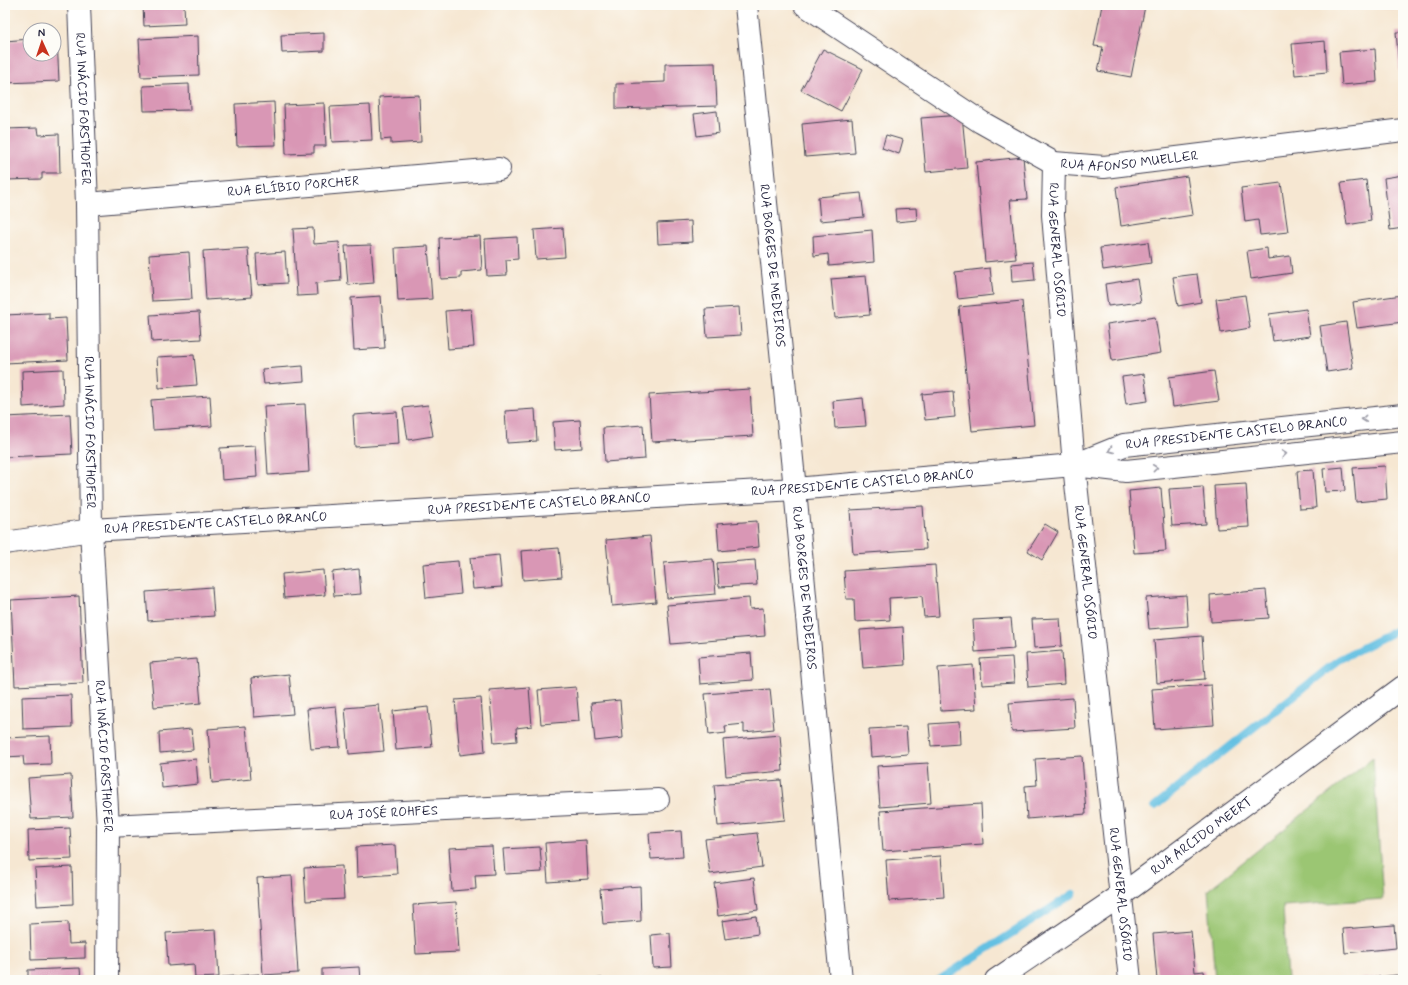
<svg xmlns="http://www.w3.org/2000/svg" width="1408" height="985" font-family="Mynerve,sans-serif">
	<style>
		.green { fill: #9bc673; stroke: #5e7457 }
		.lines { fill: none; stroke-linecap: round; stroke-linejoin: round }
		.stream { stroke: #64c0e2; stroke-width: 8 }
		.building { fill: #d997b5 }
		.minor-casing { stroke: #424052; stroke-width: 24 }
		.minor { stroke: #fff; stroke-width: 22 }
		.oneway { stroke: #9c9ca7 }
		.labels { text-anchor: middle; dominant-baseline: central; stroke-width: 3.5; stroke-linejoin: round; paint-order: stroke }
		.street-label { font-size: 13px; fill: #22223b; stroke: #fdfcf7 }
	</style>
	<rect width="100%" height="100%" fill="#fdfcf7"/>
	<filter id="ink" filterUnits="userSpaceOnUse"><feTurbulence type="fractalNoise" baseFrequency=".025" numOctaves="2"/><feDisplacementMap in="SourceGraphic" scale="8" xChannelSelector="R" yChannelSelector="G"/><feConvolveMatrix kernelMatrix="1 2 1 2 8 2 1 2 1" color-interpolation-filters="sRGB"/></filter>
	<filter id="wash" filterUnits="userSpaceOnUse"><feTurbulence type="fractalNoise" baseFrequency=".012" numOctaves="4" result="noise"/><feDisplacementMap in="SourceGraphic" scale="16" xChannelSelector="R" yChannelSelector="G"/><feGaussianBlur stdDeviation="0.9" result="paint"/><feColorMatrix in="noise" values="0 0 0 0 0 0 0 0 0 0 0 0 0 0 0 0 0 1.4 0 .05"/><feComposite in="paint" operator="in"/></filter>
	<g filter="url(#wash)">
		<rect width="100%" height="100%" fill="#f6e7d2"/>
		<!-- green -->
		<polygon class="green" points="1373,758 1383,899 1283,906 1287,980 1215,980 1208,890"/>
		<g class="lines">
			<!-- stream -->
			<g class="stream">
				<polyline points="1155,806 1340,659 1403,627"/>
				<polyline points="939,980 1073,894"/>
			</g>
		</g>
		<g id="blocks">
			<!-- building -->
			<g class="building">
				<polygon points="143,5 184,5 185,24 144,26"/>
				<polygon points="1102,5 1145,6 1131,77 1098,71 1103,47 1094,46"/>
				<polygon points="1354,5 1403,5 1403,9 1354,7"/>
				<polygon points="1396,32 1403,32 1403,76 1400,76"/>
				<polygon points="324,33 324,51 282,53 281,35"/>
				<polygon points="198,36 199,75 141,77 139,39"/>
				<polygon points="54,38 57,38 59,81 5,83 5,41 30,39 30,54 54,54"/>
				<polygon points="1325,41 1327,72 1295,75 1292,44"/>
				<polygon points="823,49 863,69 841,111 801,90"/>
				<polygon points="1375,49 1377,82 1342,85 1339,52"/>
				<polygon points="715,63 717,106 616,109 616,84 665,82 665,64"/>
				<polygon points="189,84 190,110 144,111 143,86"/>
				<polygon points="419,95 421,142 391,144 391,139 381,140 379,97"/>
				<polygon points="274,102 276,145 237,146 235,104"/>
				<polygon points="324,103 326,146 314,146 314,153 286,154 284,105"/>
				<polygon points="370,105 372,140 332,142 330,107"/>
				<polygon points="717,111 719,133 697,136 694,114"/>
				<polygon points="962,115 967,168 926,172 921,118"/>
				<polygon points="852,119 855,153 805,157 802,124"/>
				<polygon points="38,128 39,135 59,134 60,173 42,173 42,179 5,180 5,129"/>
				<polygon points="886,135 903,140 899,154 882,148"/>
				<polygon points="1023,157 1027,199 1010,200 1016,259 985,262 976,162"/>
				<polygon points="1403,175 1403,228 1390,230 1384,178"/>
				<polygon points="1187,176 1193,215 1121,226 1116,187"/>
				<polygon points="1366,180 1371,221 1347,225 1341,183"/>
				<polygon points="1281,183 1288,232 1260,235 1258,220 1245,222 1241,188"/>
				<polygon points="861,193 864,217 820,221 818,197"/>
				<polygon points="916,208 917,220 896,222 895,209"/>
				<polygon points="691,221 692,242 658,244 657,223"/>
				<polygon points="313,228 314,244 339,242 341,281 316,283 317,295 297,296 293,229"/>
				<polygon points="563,228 565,257 536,259 534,230"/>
				<polygon points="872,230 874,262 829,266 828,254 814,256 813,236"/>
				<polygon points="480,236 482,270 461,272 461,278 441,279 439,238"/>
				<polygon points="517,237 518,259 506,260 507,275 487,276 485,239"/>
				<polygon points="1148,242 1151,263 1103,270 1100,248"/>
				<polygon points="371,245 374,283 348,285 345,246"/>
				<polygon points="428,246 432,299 398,301 395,248"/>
				<polygon points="248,248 252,297 206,300 203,251"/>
				<polygon points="1267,248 1268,259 1290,256 1292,273 1251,279 1247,251"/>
				<polygon points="189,252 192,299 152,301 149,255"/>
				<polygon points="285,252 287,283 258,285 256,254"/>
				<polygon points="1033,262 1035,280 1012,282 1011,264"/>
				<polygon points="990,268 993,295 958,299 955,272"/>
				<polygon points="1197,274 1201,302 1178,306 1173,277"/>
				<polygon points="866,276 870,315 835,318 831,279"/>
				<polygon points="1137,279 1141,302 1108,306 1105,284"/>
				<polygon points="1245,295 1250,328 1221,333 1216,299"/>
				<polygon points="1402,295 1403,322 1357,328 1353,302"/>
				<polygon points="381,296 385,348 354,350 351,298"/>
				<polygon points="1022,301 1034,425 972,431 959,307"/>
				<polygon points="739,307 741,335 707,337 705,309"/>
				<polygon points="471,309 474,347 448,349 445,311"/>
				<polygon points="1306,309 1310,336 1273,341 1269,314"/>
				<polygon points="199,312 201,339 152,342 150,315"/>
				<polygon points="49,313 49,319 66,318 68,360 5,363 5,315"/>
				<polygon points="1155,317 1161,353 1112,361 1107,324"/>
				<polygon points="1346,322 1353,368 1327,372 1320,326"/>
				<polygon points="194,355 197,385 159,388 157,357"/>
				<polygon points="303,366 304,381 264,384 262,369"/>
				<polygon points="63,369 64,404 23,407 22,371"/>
				<polygon points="1214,371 1219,401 1173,407 1169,377"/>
				<polygon points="1144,374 1148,401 1126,404 1122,377"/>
				<polygon points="750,389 753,436 652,442 649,395"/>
				<polygon points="953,391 955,417 925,420 922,394"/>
				<polygon points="210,396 212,426 153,430 151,400"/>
				<polygon points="863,398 866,426 835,428 833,401"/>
				<polygon points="305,404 309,472 268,475 264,406"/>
				<polygon points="428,405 433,436 408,440 403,408"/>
				<polygon points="535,409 537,441 507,443 505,411"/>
				<polygon points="397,412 399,444 355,447 353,415"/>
				<polygon points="70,414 72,454 5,457 5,417"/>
				<polygon points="580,420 582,448 555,450 553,422"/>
				<polygon points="643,425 645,459 605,462 603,428"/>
				<polygon points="255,446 257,477 222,480 220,448"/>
				<polygon points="1385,466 1387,499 1356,502 1353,468"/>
				<polygon points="1343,467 1345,491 1325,492 1323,469"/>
				<polygon points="1313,470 1316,508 1300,509 1297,471"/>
				<polygon points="1246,484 1249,527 1217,529 1214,486"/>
				<polygon points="1203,487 1206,524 1172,526 1169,489"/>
				<polygon points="1161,488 1166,551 1134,553 1129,491"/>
				<polygon points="923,506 926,549 853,554 850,510"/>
				<polygon points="757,521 759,547 719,551 717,524"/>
				<polygon points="1045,524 1058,532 1042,560 1028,551"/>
				<polygon points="650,536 656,602 612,606 606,540"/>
				<polygon points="559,548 562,577 523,580 521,551"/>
				<polygon points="499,555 502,587 473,589 470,558"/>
				<polygon points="713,559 716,594 667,598 664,563"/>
				<polygon points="755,560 757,585 719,587 717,563"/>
				<polygon points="458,561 461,594 426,598 423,564"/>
				<polygon points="935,565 939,616 924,617 922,596 889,598 890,620 855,622 854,599 846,599 844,571"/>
				<polygon points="359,569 361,594 334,596 332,572"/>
				<polygon points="323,570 325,595 284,598 282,574"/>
				<polygon points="212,587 214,616 148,621 146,592"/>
				<polygon points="1266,590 1269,618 1211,622 1210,595"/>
				<polygon points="1186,595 1188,626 1149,629 1146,598"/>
				<polygon points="79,596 83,683 15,686 11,600"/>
				<polygon points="749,598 750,609 763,608 765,636 671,644 667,605"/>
				<polygon points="1011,618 1014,649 975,652 973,620"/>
				<polygon points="1060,618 1062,646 1034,648 1032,619"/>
				<polygon points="903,627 905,665 863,668 860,630"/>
				<polygon points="1202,636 1205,679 1157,683 1154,640"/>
				<polygon points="1062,651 1064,684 1028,687 1026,654"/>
				<polygon points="751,653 753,680 700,684 698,657"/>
				<polygon points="1012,657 1014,683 982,685 980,659"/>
				<polygon points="197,659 201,703 154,707 150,663"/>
				<polygon points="973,665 976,709 941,711 938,668"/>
				<polygon points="289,674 293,714 254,717 251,678"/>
				<polygon points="1211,685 1214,725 1155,729 1152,689"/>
				<polygon points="529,687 532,726 516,728 517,741 494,743 489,690"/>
				<polygon points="576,687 579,721 541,724 538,690"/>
				<polygon points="770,689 774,729 744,732 744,724 725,726 726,733 709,735 705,694"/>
				<polygon points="71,695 72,727 23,729 22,697"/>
				<polygon points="481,698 485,752 460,755 455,700"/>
				<polygon points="1073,698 1075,728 1012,732 1009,703"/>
				<polygon points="620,700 623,738 595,741 591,703"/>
				<polygon points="379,705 384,751 349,754 345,708"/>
				<polygon points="336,706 340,747 311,749 307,709"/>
				<polygon points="428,707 432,747 396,750 393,711"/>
				<polygon points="959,722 960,744 931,746 929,724"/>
				<polygon points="246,726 251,779 212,783 208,729"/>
				<polygon points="906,727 908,754 871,757 869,729"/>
				<polygon points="191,729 193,750 160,753 159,732"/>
				<polygon points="780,735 783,771 726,776 723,740"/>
				<polygon points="50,736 51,764 24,765 23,756 5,757 5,738"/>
				<polygon points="1082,756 1086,814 1027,819 1025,786 1037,785 1035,759"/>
				<polygon points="196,759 198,784 162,788 160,763"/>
				<polygon points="928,763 931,803 880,807 877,766"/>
				<polygon points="71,775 73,817 31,819 28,778"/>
				<polygon points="781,780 785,820 718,826 714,785"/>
				<polygon points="981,804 983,844 883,851 880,811"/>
				<polygon points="70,828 72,859 29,861 28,830"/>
				<polygon points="681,831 683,857 651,859 649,833"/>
				<polygon points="757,833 762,867 710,874 705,839"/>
				<polygon points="586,840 588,879 548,882 545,843"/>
				<polygon points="395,845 397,874 357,877 356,847"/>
				<polygon points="492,846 494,874 475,875 476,889 452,891 449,848"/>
				<polygon points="540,847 542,872 505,874 503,849"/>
				<polygon points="941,856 944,897 889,901 886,860"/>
				<polygon points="342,866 344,899 306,901 304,868"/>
				<polygon points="72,867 73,904 37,906 35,869"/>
				<polygon points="292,876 298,973 263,975 257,878"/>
				<polygon points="754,878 758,910 718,916 714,883"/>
				<polygon points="640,886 641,921 603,924 600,889"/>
				<polygon points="456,902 459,952 416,954 413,905"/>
				<polygon points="756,916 758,934 725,939 722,921"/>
				<polygon points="68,922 69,944 85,943 85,958 31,960 30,924"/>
				<polygon points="1394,925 1396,948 1345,953 1343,929"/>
				<polygon points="216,930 219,977 195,978 194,964 168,966 166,933"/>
				<polygon points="1191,931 1195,972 1204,971 1205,980 1157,980 1153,934"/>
				<polygon points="670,933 672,967 653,968 651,935"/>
				<polygon points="359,967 360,980 322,980 322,969"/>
				<polygon points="80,968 81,980 28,980 28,970"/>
				<polygon points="259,974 260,980 223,980 223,977"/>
				<polygon points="1397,975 1398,980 1358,980 1358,979"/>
				<polygon points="602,978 602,980 591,980 591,979"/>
			</g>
		</g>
	</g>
	<g filter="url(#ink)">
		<use href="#blocks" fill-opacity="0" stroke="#424052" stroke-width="1"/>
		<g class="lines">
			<defs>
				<g id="minor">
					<path id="s1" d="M79,5L87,204L91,530L108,826L107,980"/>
					<path id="s2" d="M746,5L795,489L841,980"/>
					<path id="s3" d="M805,5L981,122L1054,163L1104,167L1403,130"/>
					<path id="s4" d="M1054,163L1053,215L1074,465L1130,980"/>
					<path id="s5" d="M87,204L499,169"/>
					<path id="s6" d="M1077,464L1124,445L1403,415"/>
					<path id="s7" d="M5,543L91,530L795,489L1074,465L1126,471L1403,442"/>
					<path id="s8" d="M108,826L658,800"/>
					<path id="s9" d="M996,980L1120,896L1403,687"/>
				</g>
			</defs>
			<!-- minor casing -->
			<use href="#minor" class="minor-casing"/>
			<!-- minor -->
			<use href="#minor" class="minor"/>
		</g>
		<!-- one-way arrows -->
		<defs><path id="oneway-chevron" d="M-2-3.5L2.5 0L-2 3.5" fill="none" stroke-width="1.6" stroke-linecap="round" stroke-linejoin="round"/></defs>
		<g class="oneway">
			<use href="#oneway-chevron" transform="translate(1364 419) rotate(174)"/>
			<use href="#oneway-chevron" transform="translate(1111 450) rotate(158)"/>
			<use href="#oneway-chevron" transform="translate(1284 454) rotate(-6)"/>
			<use href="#oneway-chevron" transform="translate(1155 468) rotate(-6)"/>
		</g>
	</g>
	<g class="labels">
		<!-- street labels -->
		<g class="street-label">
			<text stroke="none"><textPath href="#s1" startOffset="104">RUA INÁCIO FORSTHOFER</textPath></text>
			<text stroke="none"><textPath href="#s3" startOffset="371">RUA AFONSO MUELLER</textPath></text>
			<text stroke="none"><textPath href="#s5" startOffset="207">RUA ELÍBIO PORCHER</textPath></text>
			<text stroke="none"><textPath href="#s4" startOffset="87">RUA GENERAL OSÓRIO</textPath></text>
			<text stroke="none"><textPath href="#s2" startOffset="262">RUA BORGES DE MEDEIROS</textPath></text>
			<text stroke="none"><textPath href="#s1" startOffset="428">RUA INÁCIO FORSTHOFER</textPath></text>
			<text stroke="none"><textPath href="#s6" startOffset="164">RUA PRESIDENTE CASTELO BRANCO</textPath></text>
			<text stroke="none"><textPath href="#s7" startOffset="860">RUA PRESIDENTE CASTELO BRANCO</textPath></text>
			<text stroke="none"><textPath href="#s7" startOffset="536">RUA PRESIDENTE CASTELO BRANCO</textPath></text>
			<text stroke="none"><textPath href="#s7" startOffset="212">RUA PRESIDENTE CASTELO BRANCO</textPath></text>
			<text stroke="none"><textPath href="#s4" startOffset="411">RUA GENERAL OSÓRIO</textPath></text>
			<text stroke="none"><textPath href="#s2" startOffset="586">RUA BORGES DE MEDEIROS</textPath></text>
			<text stroke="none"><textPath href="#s1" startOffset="752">RUA INÁCIO FORSTHOFER</textPath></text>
			<text stroke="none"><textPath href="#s8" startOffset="276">RUA JOSÉ ROHFES</textPath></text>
			<text stroke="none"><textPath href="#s9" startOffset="251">RUA ARCIDO MEERT</textPath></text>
			<text stroke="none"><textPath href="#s4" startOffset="735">RUA GENERAL OSÓRIO</textPath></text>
		</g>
	</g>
	<!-- margin -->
	<rect width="1408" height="985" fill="none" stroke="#fdfcf7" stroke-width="20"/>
	<!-- north arrow -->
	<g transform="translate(42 42) rotate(357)"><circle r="19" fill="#fdfcf7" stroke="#a5a5ac"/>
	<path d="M0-3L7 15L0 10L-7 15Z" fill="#c8321e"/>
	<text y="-6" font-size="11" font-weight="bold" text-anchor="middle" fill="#22223b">N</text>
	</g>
</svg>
